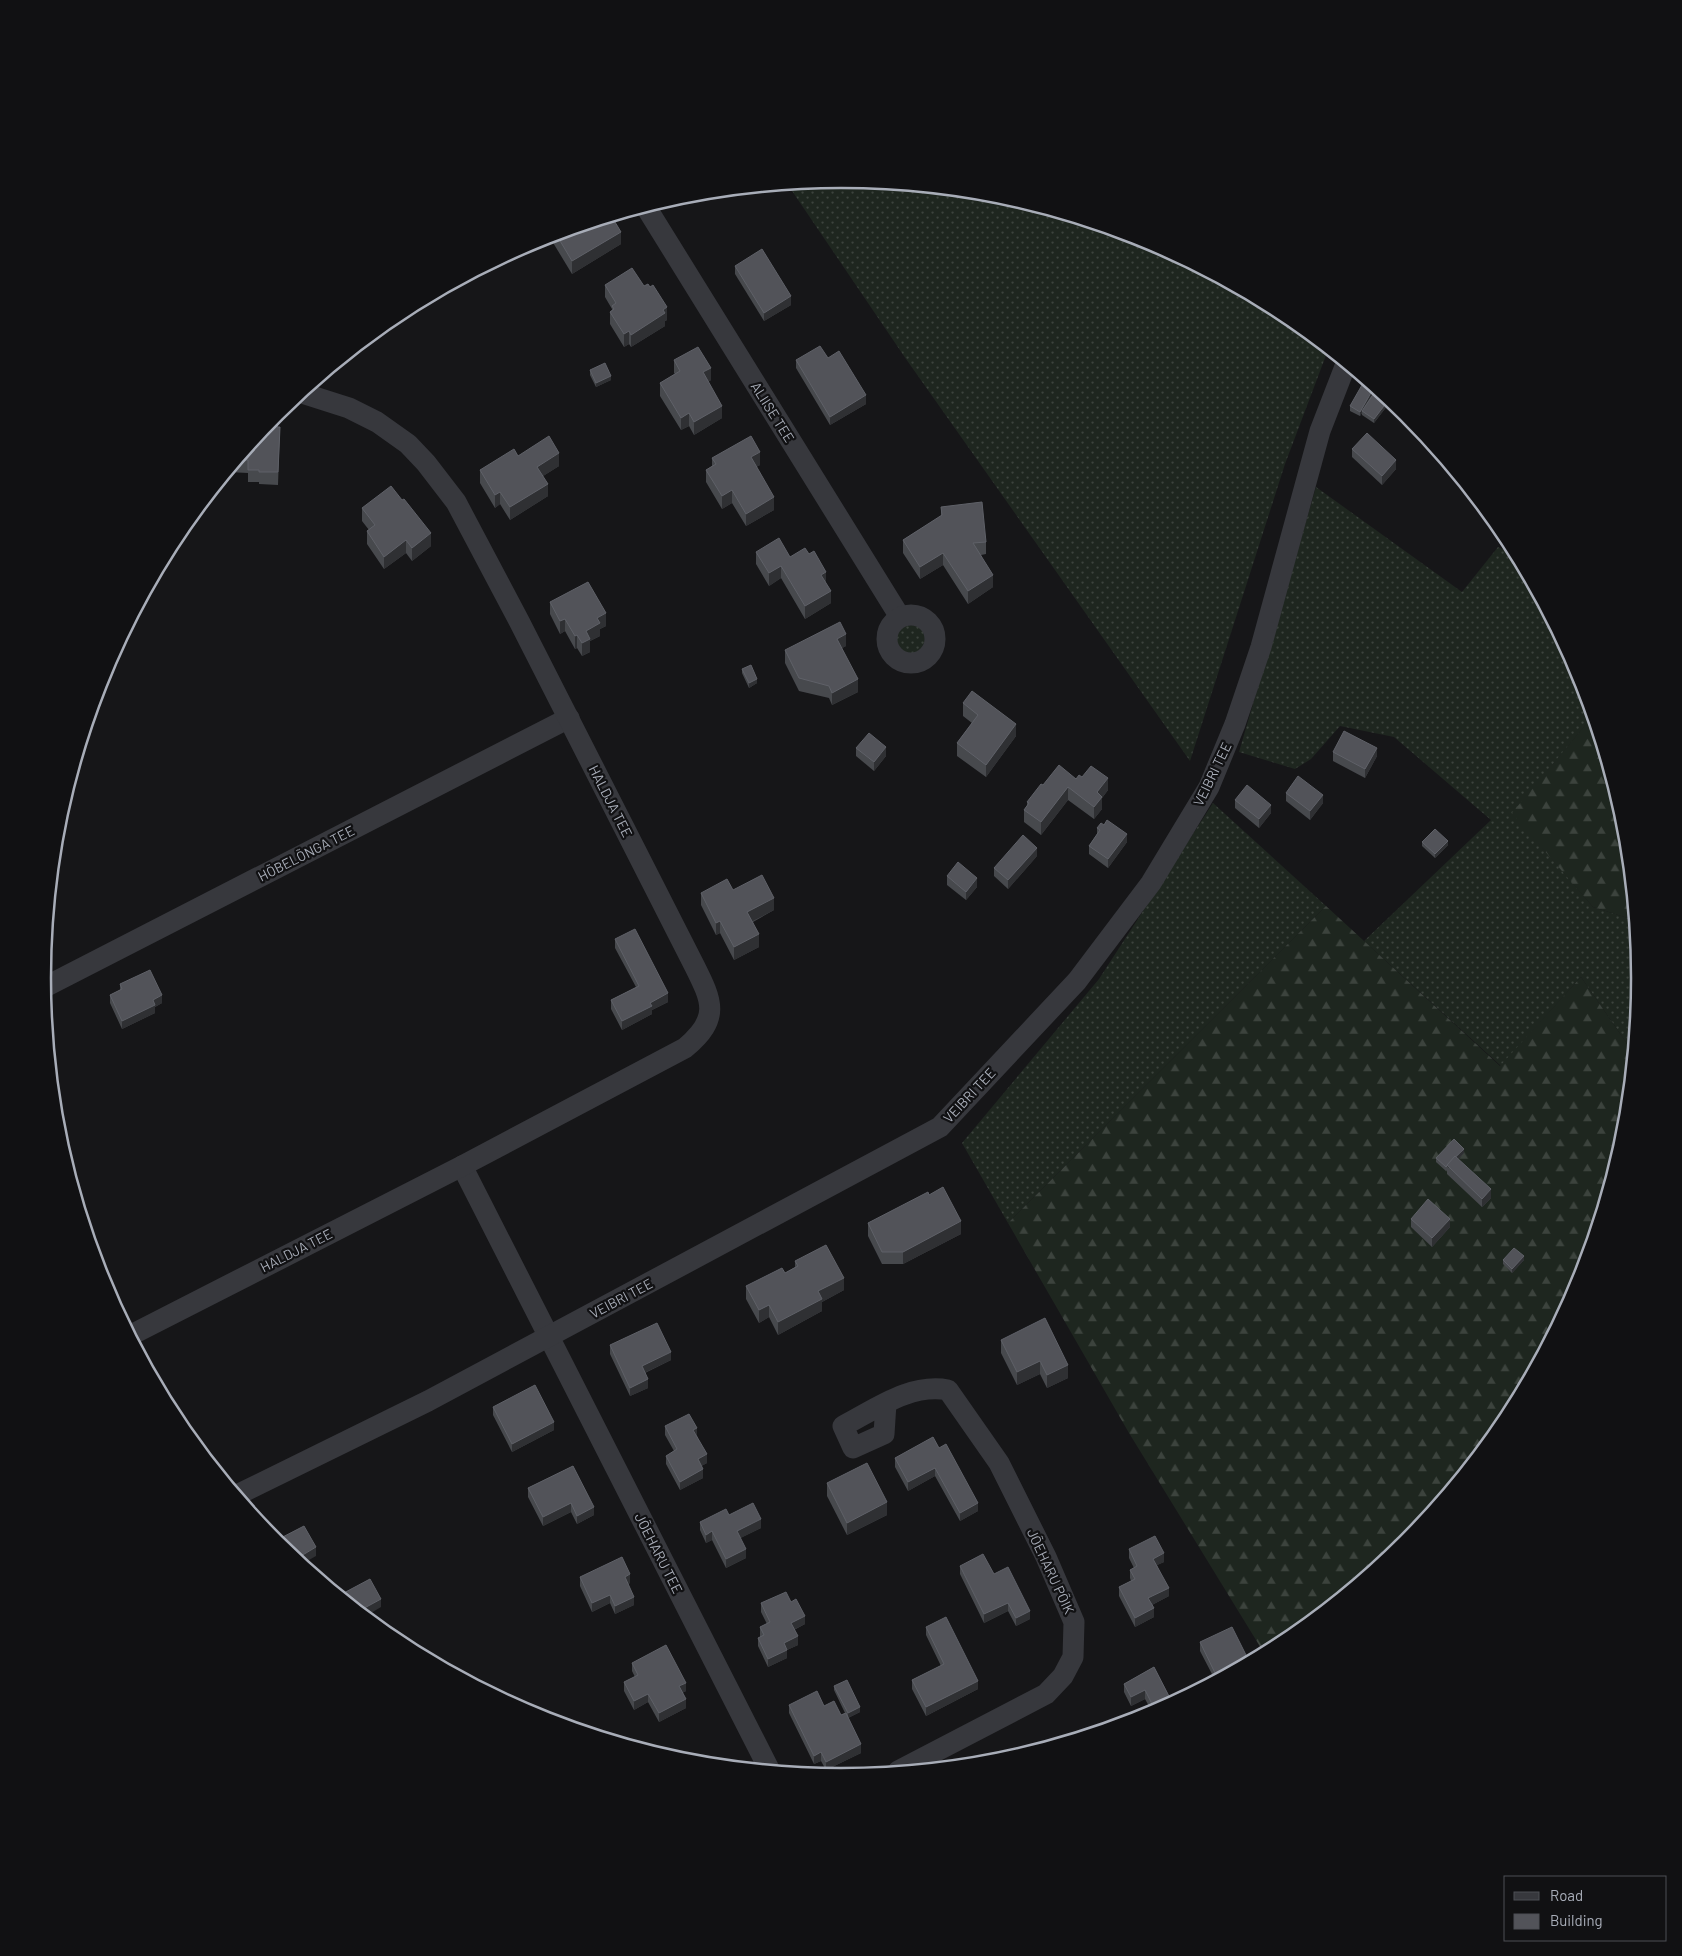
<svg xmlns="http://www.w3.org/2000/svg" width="1682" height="1956" font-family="Barlow,sans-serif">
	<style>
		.grass { fill: url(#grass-dots) }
		.forest { fill: url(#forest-firs) }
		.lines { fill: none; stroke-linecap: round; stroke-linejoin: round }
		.street { stroke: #37383d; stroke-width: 21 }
		.wall { fill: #47494d }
		.shaded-wall { fill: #2f3033 }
		.building { fill: #525359; stroke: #5f6168 }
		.labels { text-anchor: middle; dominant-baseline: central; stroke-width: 4.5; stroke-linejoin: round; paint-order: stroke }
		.street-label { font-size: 14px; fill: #a8adb8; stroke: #111113 }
		.rim { fill: none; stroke: #a8adb8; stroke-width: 2.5 }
	</style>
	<defs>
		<pattern id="grass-dots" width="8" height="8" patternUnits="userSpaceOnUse" patternTransform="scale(1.25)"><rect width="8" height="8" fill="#1e261f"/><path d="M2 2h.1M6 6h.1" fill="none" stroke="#3c433d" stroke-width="1.8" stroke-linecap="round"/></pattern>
		<pattern id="forest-firs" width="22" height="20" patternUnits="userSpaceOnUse" patternTransform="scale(1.25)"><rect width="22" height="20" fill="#1e261f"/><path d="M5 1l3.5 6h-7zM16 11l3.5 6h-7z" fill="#3c433d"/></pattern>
	</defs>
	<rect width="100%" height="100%" fill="#161618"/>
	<!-- grass -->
	<g class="grass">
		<polygon points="841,180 997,195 1147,240 1285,314 1328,350 1285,464 1190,761 906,359 788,185"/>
		<polygon points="1316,487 1462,592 1498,547 1516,555 1579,673 1592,717 1513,813 1593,907 1634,920 1639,978 1632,1051 1581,977 1501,1066 1364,941 1491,820 1394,737 1340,726 1311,759 1295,769 1239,752"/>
		<circle cx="911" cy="640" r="19"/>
		<polygon points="1213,803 1326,906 1008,1223 962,1143 1099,979"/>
	</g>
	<!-- forest -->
	<g class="forest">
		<polygon points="1592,717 1624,823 1634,920 1593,907 1512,813"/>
		<polygon points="1326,906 1500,1066 1581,977 1632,1051 1624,1134 1579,1284 1505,1422 1405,1543 1284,1642 1264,1653 1129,1433 1008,1223"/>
	</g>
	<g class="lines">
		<!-- street -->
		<g class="street">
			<polyline points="646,207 900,617"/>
			<circle cx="911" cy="639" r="24"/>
			<polyline points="43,988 569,718"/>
			<polyline points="462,1166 769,1769"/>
			<path d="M131,1335L462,1166L685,1048C721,1018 712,1001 694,965L519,621L456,502L426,463L408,444L377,422L349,408L302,393"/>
			<path d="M886,1403L884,1434L853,1448L843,1426C876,1409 910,1383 948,1390L999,1463L1046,1557L1074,1622L1073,1657L1063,1676L1046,1694L898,1771"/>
			<polyline points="237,1495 428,1401 940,1127 1077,981 1151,883 1209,787 1235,724 1261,647 1320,431 1346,364"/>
		</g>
	</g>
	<!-- wall -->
	<g class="wall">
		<polygon points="612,217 621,244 572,274 549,236"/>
		<polygon points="735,266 791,305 764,321 735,274"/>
		<polygon points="605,285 644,286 667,320 665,321 665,326 631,347 629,344 624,347 610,324 610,312 612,310 612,309 605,297"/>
		<polygon points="828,358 866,404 830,425 796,368 796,360"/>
		<polygon points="674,360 711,380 708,382 722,418 694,435 689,426 681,430 660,396 660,383 675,374 674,373"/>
		<polygon points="590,370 611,380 596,387 590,375"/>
		<polygon points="1372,395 1370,400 1387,406 1374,423 1362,415 1362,413 1360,416 1350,411 1350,406"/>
		<polygon points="270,421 278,427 280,427 278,485 259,484 259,482 248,482 248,473 228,472"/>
		<polygon points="1352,449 1396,469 1382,485 1352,457"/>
		<polygon points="518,456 559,466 543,476 548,496 510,520 500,504 495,508 480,483 480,470"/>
		<polygon points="712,458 760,465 756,467 774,510 746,526 732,503 722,509 706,482 706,470 712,466"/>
		<polygon points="941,507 986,542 986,554 981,555 993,587 968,604 943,565 920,579 903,553 903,540 941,516"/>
		<polygon points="362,508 431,546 412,561 406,553 384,569 367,544 367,531 369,530 362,521"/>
		<polygon points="756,552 790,557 826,584 831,603 805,619 781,578 769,586 756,564"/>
		<polygon points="550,602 606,626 600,629 600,636 590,641 590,652 582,656 577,648 575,649 565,631 560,634 550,614"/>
		<polygon points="846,646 842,648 858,692 832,705 829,698 799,691 785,663 785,650"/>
		<polygon points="742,669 757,683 749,688 742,673"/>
		<polygon points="963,703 1016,736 986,777 957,756 957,743 972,723 963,716"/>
		<polygon points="856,748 886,756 874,771 856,756"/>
		<polygon points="1333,752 1377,756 1365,778 1333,761"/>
		<polygon points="1082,777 1108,790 1102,798 1102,809 1094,819 1068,800 1041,835 1024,822 1024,810 1027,806 1027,802 1043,785"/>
		<polygon points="1286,793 1323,803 1310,820 1286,801"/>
		<polygon points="1235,800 1271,813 1259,828 1235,808"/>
		<polygon points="1104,825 1127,842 1108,868 1089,854 1089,846 1097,834 1097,828"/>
		<polygon points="1422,842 1448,845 1435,858 1422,846"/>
		<polygon points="1037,856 1008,889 994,876 994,868"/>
		<polygon points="947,876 977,887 966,900 947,885"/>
		<polygon points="733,890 774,910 753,922 759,947 734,960 720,933 716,935 701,905 701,893"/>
		<polygon points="615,939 668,1002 652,1010 652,1014 622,1030 611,1009 611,1000 636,987 615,948"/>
		<polygon points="120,984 162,1003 155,1007 155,1013 122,1029 110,1003 110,995 120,990"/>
		<polygon points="1464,1153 1458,1159 1491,1198 1482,1207 1447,1174 1447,1170 1446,1171 1436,1162 1436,1158"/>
		<polygon points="929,1195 961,1234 903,1264 882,1264 868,1236 868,1223"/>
		<polygon points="1411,1219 1450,1227 1432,1247 1411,1227"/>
		<polygon points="1503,1260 1524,1260 1512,1273 1503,1264"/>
		<polygon points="795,1261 844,1290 822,1302 822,1311 778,1335 769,1317 759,1323 746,1299 746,1286 785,1273 795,1267"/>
		<polygon points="1001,1340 1068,1378 1047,1388 1040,1374 1017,1385 1001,1353"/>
		<polygon points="610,1345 671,1360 645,1373 648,1388 630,1396 610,1354"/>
		<polygon points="493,1407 554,1430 512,1452 493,1415"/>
		<polygon points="665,1426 697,1436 707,1463 701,1466 703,1478 680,1490 666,1464 666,1456 674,1451 665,1435"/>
		<polygon points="939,1448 978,1511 960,1521 935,1476 908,1491 895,1467 895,1458"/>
		<polygon points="573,1466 594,1515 577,1524 571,1512 543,1526 528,1497 528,1488"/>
		<polygon points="827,1483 887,1515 847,1535 827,1496"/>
		<polygon points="729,1515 761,1528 740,1538 746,1558 726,1568 712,1540 706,1543 700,1530 700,1522"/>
		<polygon points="1129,1549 1164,1562 1157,1565 1169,1596 1152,1605 1154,1617 1135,1627 1119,1596 1119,1587 1131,1581 1130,1578 1130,1570 1134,1568 1129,1558"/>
		<polygon points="960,1566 994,1574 1030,1619 1016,1626 1008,1611 984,1623 960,1574"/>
		<polygon points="580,1577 630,1583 628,1584 634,1605 615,1614 610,1603 592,1612 580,1586"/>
		<polygon points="791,1602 805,1624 794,1630 798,1645 787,1650 787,1658 768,1667 758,1646 758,1638 760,1637 760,1627 767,1624 761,1612 761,1603"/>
		<polygon points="926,1627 978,1689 926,1716 912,1689 912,1680 941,1666 926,1635"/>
		<polygon points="1200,1642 1249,1661 1203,1685 1203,1681 1213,1676 1200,1651"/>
		<polygon points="632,1663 686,1691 682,1693 686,1708 659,1722 648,1702 634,1710 624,1691 624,1682 635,1677 632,1671"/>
		<polygon points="1154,1667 1172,1702 1146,1716 1123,1723 1123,1721 1150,1708 1145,1699 1131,1706 1124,1692 1124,1684"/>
		<polygon points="834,1686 860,1712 848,1718 861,1753 826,1770 821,1761 814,1764 789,1713 789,1705 841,1715 845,1713 834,1690"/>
	</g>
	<!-- shaded-wall -->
	<g class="shaded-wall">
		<polygon points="621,232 621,244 572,274 572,261"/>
		<polygon points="791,296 791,305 764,321 764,313"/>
		<polygon points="667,307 667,320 665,321 665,326 631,347 631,335"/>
		<polygon points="629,331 629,344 624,347 624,334"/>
		<polygon points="711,368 711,380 703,385 703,372"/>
		<polygon points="611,376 611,380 596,387 596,383"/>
		<polygon points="1372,391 1372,395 1363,411 1362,411 1362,413 1360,416 1360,412"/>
		<polygon points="866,395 866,404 830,425 830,417"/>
		<polygon points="1387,402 1387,406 1374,423 1374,419"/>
		<polygon points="722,406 722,418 694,435 694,422"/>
		<polygon points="689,413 689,426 681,430 681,418"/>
		<polygon points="760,452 760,465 751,470 751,457"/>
		<polygon points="559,453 559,466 537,480 537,467"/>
		<polygon points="1396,460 1396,469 1382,485 1382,476"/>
		<polygon points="548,484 548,496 510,520 510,507"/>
		<polygon points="732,490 732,503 722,509 722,496"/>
		<polygon points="500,492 500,504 495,508 495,495"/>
		<polygon points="774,497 774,510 746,526 746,514"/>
		<polygon points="431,533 431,546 412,561 412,548"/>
		<polygon points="406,540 406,553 384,569 384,557"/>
		<polygon points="943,553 943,565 920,579 920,567"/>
		<polygon points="781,566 781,578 769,586 769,573"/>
		<polygon points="826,572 826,584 821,575"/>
		<polygon points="993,575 993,587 968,604 968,591"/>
		<polygon points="831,591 831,603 805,619 805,606"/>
		<polygon points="606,613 606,626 600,629 600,636 590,641 590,652 582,656 582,643 586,631 597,618"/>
		<polygon points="565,619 565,631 560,634 560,621"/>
		<polygon points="846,634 846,646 837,651 837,639"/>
		<polygon points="577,635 577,648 575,649 575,636"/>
		<polygon points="757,679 757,683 749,688 749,683"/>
		<polygon points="858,679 858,692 832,705 832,693"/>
		<polygon points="1016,724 1016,736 986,777 986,765"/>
		<polygon points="886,747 886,756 874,771 874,762"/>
		<polygon points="1377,748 1377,756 1365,778 1365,769"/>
		<polygon points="1108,778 1108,790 1102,798 1102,809 1094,819 1094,807 1097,792"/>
		<polygon points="1068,787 1068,800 1041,835 1041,822"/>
		<polygon points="1323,795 1323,803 1310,820 1310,811"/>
		<polygon points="1271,805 1271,813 1259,828 1259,819"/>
		<polygon points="1127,834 1127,842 1108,868 1108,859"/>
		<polygon points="1448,841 1448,845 1435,858 1435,854"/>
		<polygon points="1037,848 1037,856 1008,889 1008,880"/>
		<polygon points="977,878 977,887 966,900 966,892"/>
		<polygon points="774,898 774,910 747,924 747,912"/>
		<polygon points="720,921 720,933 716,935 716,923"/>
		<polygon points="759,934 759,947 734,960 734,947"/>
		<polygon points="668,993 668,1002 652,1010 652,1014 622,1030 622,1021 650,1003"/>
		<polygon points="162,995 162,1003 155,1007 155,1013 122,1029 122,1021 153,1000"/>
		<polygon points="1464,1149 1464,1153 1449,1168 1447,1166"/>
		<polygon points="1491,1189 1491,1198 1482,1207 1482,1199"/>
		<polygon points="1450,1219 1450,1227 1432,1247 1432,1238"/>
		<polygon points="961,1221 961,1234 903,1264 903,1252"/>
		<polygon points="1524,1256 1524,1260 1512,1273 1512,1269"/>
		<polygon points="844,1278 844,1290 822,1302 822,1311 778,1335 778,1322 818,1291"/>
		<polygon points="769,1305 769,1317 759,1323 759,1310"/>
		<polygon points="671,1352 671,1360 642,1374 642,1366"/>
		<polygon points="1040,1361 1040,1374 1017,1385 1017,1372"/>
		<polygon points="1068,1365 1068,1378 1047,1388 1047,1375"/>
		<polygon points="648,1379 648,1388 630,1396 630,1388"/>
		<polygon points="554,1422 554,1430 512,1452 512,1444"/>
		<polygon points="697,1428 697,1437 693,1430"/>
		<polygon points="707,1454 707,1463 698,1468 698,1459"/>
		<polygon points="935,1468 935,1476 908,1491 908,1482"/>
		<polygon points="703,1469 703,1478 680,1490 680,1482"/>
		<polygon points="887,1502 887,1515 847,1535 847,1523"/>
		<polygon points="571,1503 571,1512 543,1526 543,1517"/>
		<polygon points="978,1503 978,1511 960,1521 960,1513"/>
		<polygon points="594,1507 594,1515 577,1524 577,1516"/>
		<polygon points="761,1519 761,1528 737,1540 737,1531"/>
		<polygon points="712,1531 712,1540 706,1543 706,1535"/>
		<polygon points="316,1547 316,1556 302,1564 296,1559"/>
		<polygon points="746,1549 746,1558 726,1568 726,1559"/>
		<polygon points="1164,1553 1164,1562 1153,1567 1153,1559"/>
		<polygon points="630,1574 630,1583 625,1585 625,1577"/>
		<polygon points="1169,1588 1169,1596 1148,1607 1148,1598"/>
		<polygon points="610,1595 610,1603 592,1612 592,1603"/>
		<polygon points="634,1597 634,1605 615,1614 615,1606"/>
		<polygon points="381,1599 381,1607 366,1616 359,1611"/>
		<polygon points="1008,1603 1008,1611 984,1623 984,1614"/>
		<polygon points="1154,1608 1154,1617 1135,1627 1135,1618"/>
		<polygon points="1030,1611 1030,1619 1016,1626 1016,1618"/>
		<polygon points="805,1616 805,1624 791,1631 791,1623"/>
		<polygon points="798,1636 798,1645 787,1650 787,1658 768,1667 768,1659 784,1643"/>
		<polygon points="978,1681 978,1689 926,1716 926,1707"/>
		<polygon points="686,1683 686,1691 679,1695 679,1686"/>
		<polygon points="1145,1690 1145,1699 1131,1706 1131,1697"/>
		<polygon points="648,1694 648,1702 634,1710 634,1701"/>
		<polygon points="686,1699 686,1708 659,1722 659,1713"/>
		<polygon points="860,1707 860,1712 848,1718 848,1713"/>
		<polygon points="861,1744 861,1753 826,1770 826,1762"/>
		<polygon points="821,1752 821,1761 814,1764 814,1756"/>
	</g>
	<!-- building -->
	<g class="building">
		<polygon points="612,217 621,232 572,261 556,234"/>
		<polygon points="762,249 791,296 764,313 735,266"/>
		<polygon points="632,268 644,286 648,284 650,287 653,285 667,307 663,310 665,313 631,335 629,331 624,334 610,312 614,309 612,306 616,303 605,285"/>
		<polygon points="820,346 828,358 839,351 866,395 830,417 796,360"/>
		<polygon points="698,347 711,368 703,372 722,406 694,422 689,413 681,418 660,383 680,371 674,360"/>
		<polygon points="605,363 611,376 596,383 590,370"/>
		<polygon points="1362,385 1372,391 1360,412 1350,406"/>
		<polygon points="1374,393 1387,402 1374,419 1362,411"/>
		<polygon points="270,421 278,421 277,427 280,427 278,472 259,472 259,470 248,470 248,460 238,460"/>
		<polygon points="1367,433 1396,460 1382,476 1352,449"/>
		<polygon points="549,436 559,453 537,467 548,484 510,507 500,492 495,495 480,470 514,449 518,456"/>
		<polygon points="751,436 760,452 751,457 774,497 746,514 732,490 722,496 706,470 716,464 712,458"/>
		<polygon points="391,486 402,500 404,499 431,533 412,548 406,540 384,557 367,531 375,525 362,508"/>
		<polygon points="982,502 986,542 973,543 993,575 968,591 943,553 920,567 903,540 942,515 941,507"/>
		<polygon points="779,538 790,557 805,548 809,554 814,551 826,572 821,575 831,591 805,606 781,566 769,573 756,552"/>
		<polygon points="588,582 606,613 597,618 600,623 586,631 590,639 582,643 577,635 575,636 565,619 560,621 550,602"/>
		<polygon points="840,622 846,634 837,639 858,679 832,693 829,686 799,678 785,650"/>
		<polygon points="751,665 757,679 749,683 742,669"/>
		<polygon points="972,691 1016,724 986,765 957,743 978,715 963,703"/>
		<polygon points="1344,731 1377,748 1365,769 1333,752"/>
		<polygon points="869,733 886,747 874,762 856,748"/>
		<polygon points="1059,765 1076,779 1079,775 1082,777 1091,766 1108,778 1097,792 1102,797 1094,807 1068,787 1041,822 1024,810 1029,803 1027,802 1041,784 1043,785"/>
		<polygon points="1298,776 1323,795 1310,811 1286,793"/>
		<polygon points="1247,785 1271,805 1259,819 1235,800"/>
		<polygon points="1107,820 1127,834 1108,859 1089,846 1100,830 1097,828 1101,823 1104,825"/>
		<polygon points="1435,829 1448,841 1435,854 1422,842"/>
		<polygon points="1023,835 1037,848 1008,880 994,868"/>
		<polygon points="958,862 977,878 966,892 947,876"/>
		<polygon points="762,875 774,898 747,912 759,934 734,947 720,921 716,923 701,893 727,879 733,890"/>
		<polygon points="635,929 668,993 650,1003 652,1006 622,1021 611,1000 639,986 615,939"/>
		<polygon points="150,970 162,995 153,1000 155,1005 122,1021 110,995 122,989 120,984"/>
		<polygon points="1454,1139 1464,1149 1447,1165 1447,1166 1446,1167 1436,1158"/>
		<polygon points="1455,1156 1491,1189 1482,1199 1447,1165"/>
		<polygon points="943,1187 961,1221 903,1252 882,1252 868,1223 928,1192 929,1195"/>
		<polygon points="1428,1199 1450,1219 1432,1238 1411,1219"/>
		<polygon points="826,1245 844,1278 818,1291 822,1299 778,1322 769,1305 759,1310 746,1286 782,1268 785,1273 798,1266 795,1261"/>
		<polygon points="1514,1248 1524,1256 1512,1269 1503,1260"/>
		<polygon points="1045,1318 1068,1365 1047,1375 1040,1361 1017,1372 1001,1340"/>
		<polygon points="657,1323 671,1352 642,1366 648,1379 630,1388 610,1345"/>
		<polygon points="535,1385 554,1422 512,1444 493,1407"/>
		<polygon points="689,1414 697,1428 693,1430 707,1454 698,1459 703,1469 680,1482 666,1456 677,1449 665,1426"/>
		<polygon points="933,1437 939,1448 946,1444 978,1503 960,1513 935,1468 908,1482 895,1458"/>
		<polygon points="867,1463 887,1502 847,1523 827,1483"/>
		<polygon points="573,1466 594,1507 577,1516 571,1503 543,1517 528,1488"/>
		<polygon points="753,1503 761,1519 737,1531 746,1549 726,1559 712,1531 706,1535 700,1522 726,1509 729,1515"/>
		<polygon points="304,1526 316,1547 296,1559 275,1541"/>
		<polygon points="1155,1536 1164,1553 1153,1559 1169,1588 1148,1598 1154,1608 1135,1618 1119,1587 1135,1579 1130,1570 1137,1566 1129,1549"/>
		<polygon points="983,1554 994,1574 1008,1567 1030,1611 1016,1618 1008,1603 984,1614 960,1566"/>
		<polygon points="622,1557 630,1574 625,1577 634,1597 615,1606 610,1595 592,1603 580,1577"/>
		<polygon points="370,1579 381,1599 359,1611 340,1595"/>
		<polygon points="786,1592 791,1602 796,1599 805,1616 791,1623 798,1636 784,1643 787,1650 768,1659 758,1638 764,1635 760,1627 770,1622 761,1603"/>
		<polygon points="946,1617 978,1681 926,1707 912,1680 944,1664 926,1627"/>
		<polygon points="1232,1627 1249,1661 1205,1684 1203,1681 1216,1675 1200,1642"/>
		<polygon points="666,1645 686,1683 679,1686 686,1699 659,1713 648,1694 634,1701 624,1682 638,1675 632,1663"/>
		<polygon points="1154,1667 1172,1702 1146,1716 1124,1723 1123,1721 1153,1706 1145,1690 1131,1697 1124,1684"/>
		<polygon points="847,1680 860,1707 848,1713 834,1686"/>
		<polygon points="817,1691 824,1706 834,1701 841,1715 846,1713 861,1744 826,1762 821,1752 814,1756 789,1705"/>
	</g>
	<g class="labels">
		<!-- street labels -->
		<g class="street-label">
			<text transform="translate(773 412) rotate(58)">ALIISE TEE</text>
			<text transform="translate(1212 774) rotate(-64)">VEIBRI TEE</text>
			<text transform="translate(611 801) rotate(63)">HALDJA TEE</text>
			<text transform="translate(306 853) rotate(-27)">HÕBELÕNGA TEE</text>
			<text transform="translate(969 1095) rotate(-47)">VEIBRI TEE</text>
			<text transform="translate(296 1250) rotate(-27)">HALDJA TEE</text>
			<text transform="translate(621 1298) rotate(-28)">VEIBRI TEE</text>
			<text transform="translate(659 1553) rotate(63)">JÕEHARU TEE</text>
			<text transform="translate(1051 1571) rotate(65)">JÕEHARU PÕIK</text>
		</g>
	</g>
	<!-- crop -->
	<path d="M0 0H1682V1956H0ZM51 978a790 790 0 1 1 1580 0a790 790 0 1 1-1580 0Z" fill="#111113" fill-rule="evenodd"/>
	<path class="rim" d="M51 978a790 790 0 1 1 1580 0a790 790 0 1 1-1580 0Z"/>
	<!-- legend -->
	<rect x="1504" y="1876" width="162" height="65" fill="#111113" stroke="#4d4f55"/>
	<rect x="1514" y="1892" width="25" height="8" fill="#37383d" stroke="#4d4f55"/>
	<text x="1550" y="1901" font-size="15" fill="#a8adb8">Road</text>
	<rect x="1514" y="1914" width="25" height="15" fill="#525359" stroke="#4d4f55"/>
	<text x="1550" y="1926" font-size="15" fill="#a8adb8">Building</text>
</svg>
